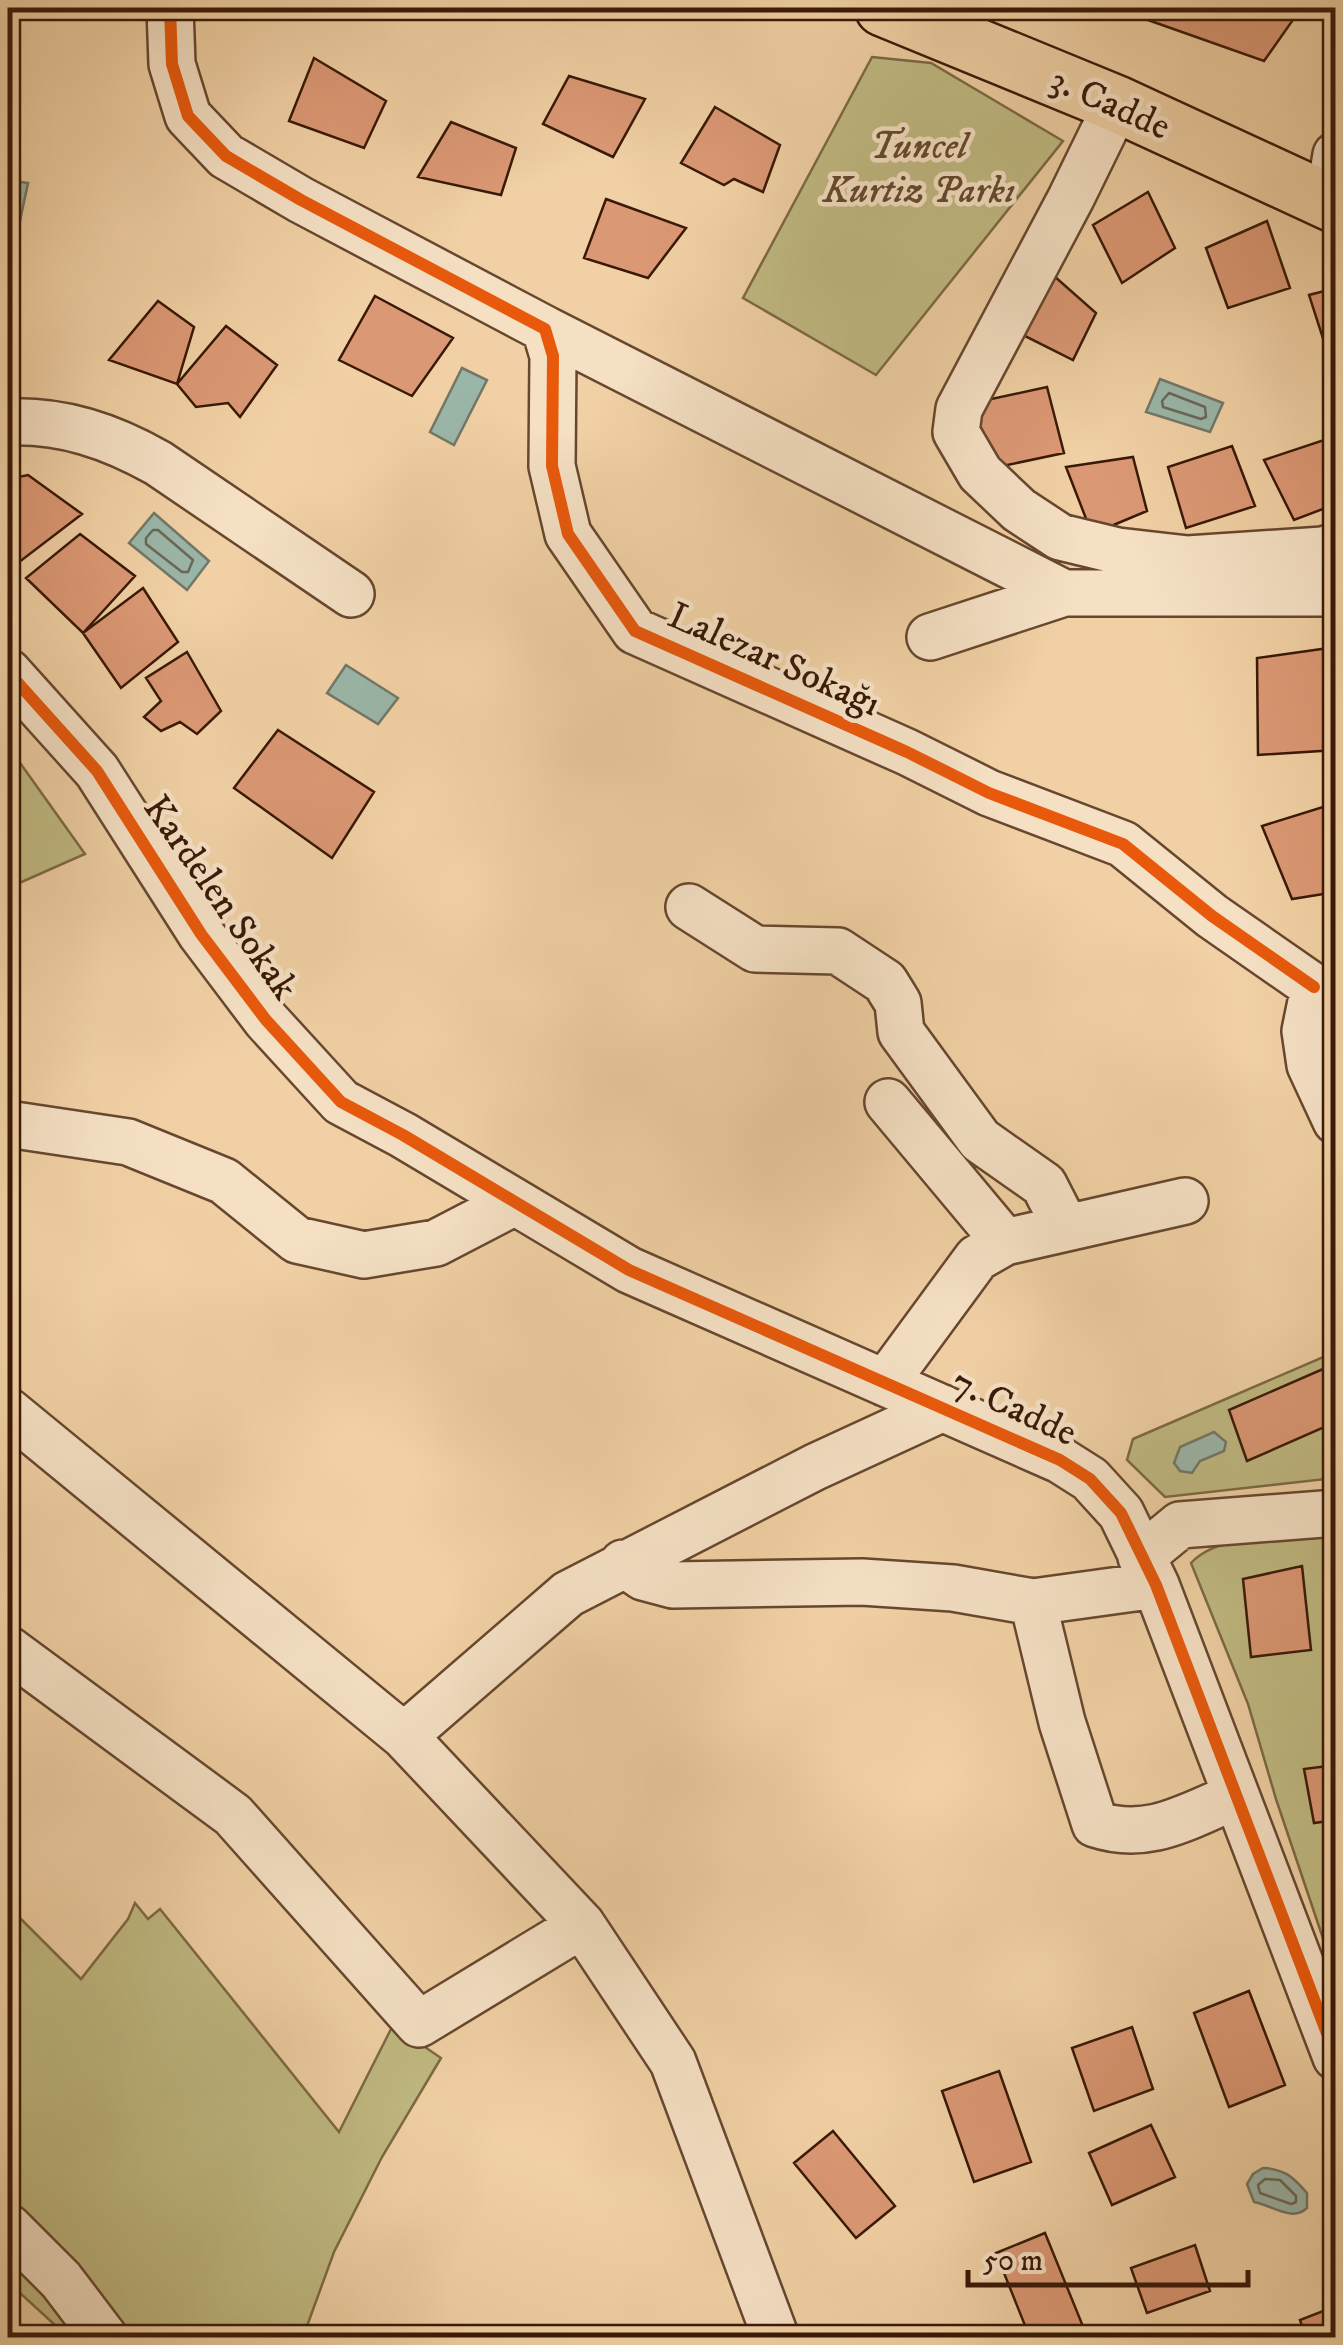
<svg xmlns="http://www.w3.org/2000/svg" width="1343" height="2345" viewBox="0 0 1343 2345" font-family="'IM FELL DW Pica',serif">
  <style>
    .green { fill: #c0b981; stroke: #7c6944; stroke-width: 2.5 }
    .water { fill: #9ab6a8; stroke: #737768; stroke-width: 2.5 }
    .lines { fill: none; stroke-linecap: round; stroke-linejoin: round }
    .shore { stroke: #6a6858; stroke-width: 2.5 }
    .building { fill: #db9874; stroke: #391907; stroke-width: 2.5 }
    .minor-casing { stroke: #67472e; stroke-width: 50 }
    .major-casing { stroke: #391907; stroke-width: 60 }
    .minor { stroke: #f5e0c4; stroke-width: 45 }
    .major { stroke: #f0d0a4; stroke-width: 55 }
    .cycleway-casing { stroke: #f5e0c4; stroke-width: 19 }
    .cycleway { stroke: #e8590c; stroke-width: 12 }
    .labels { text-anchor: middle; dominant-baseline: central; stroke-width: 9; stroke-linejoin: round; paint-order: stroke }
    .street-label { font-size: 38px; fill: #391907; stroke: #f5e0c4 }
    .park-label { font-size: 38px; font-style: italic; fill: #62492c; stroke: #f5e0c4 }
  </style>
  <rect width="100%" height="100%" fill="#f0d0a4"/>
  <filter id="stains"><feTurbulence type="fractalNoise" baseFrequency=".002" numOctaves="4"/><feColorMatrix values="0 0 0 0 .2 0 0 0 0 .09 0 0 0 0 .02 0 0 0 .5 -.17"/></filter>
  <radialGradient id="worn" r=".72"><stop offset=".6" stop-color="#630" stop-opacity="0"/><stop offset="1" stop-color="#630" stop-opacity=".3"/></radialGradient>
  <!-- green -->
  <path class="green" d="M872,57L931,63L1063,141L876,375L743,298Z
    M8,746L85,854L8,888Z
    M1335,1352V1478L1165,1497L1127,1460L1133,1439Z
    M1335,1534V1974L1276,1799L1248,1704L1191,1563C1221,1531 1292,1537 1335,1534Z
    M135,1903L148,1919L160,1909L339,2132L393,2025L441,2058L382,2157L334,2252L303,2337H68L8,2282V1906L81,1979L128,1919Z"/>
  <!-- water -->
  <path class="water" d="M8,180L28,183L20,221L8,220Z
    M462,368L487,380L454,445L430,432Z
    M1160,379L1223,403L1210,432L1146,412Z
    M154,513L209,561L187,590L129,543Z
    M346,665L398,698L378,724L327,693Z
    M1214,1432L1226,1442L1224,1451L1200,1461L1192,1473L1180,1471L1174,1463L1180,1447Z
    M1263,2168C1285,2169 1293,2177 1307,2193V2208C1292,2222 1274,2206 1254,2202L1247,2184L1253,2174Z"/>
  <g class="lines">
    <!-- shore -->
    <path class="shore" d="M1169,393L1205,407L1206,417L1201,419L1163,407L1162,401Z
      M153,530H158L193,560L188,572H182L146,544V538Z
      M1265,2179L1280,2180L1296,2196V2202L1291,2204L1260,2193L1258,2185Z"/>
  </g>
  <!-- building -->
  <path class="building" d="M1135,8H1269L1295,17L1264,61L1131,14Z
    M314,58L386,101L364,148L289,121Z
    M569,76L645,99L613,157L543,124Z
    M715,107L780,145L763,192L734,179L724,185L681,163Z
    M451,122L516,148L501,195L418,177Z
    M1148,192L1175,248L1122,283L1093,225Z
    M606,199L686,228L648,278L584,258Z
    M1267,221L1290,288L1228,308L1206,248Z
    M1045,268L1096,313L1073,360L1013,330Z
    M1336,288V352L1328,354L1309,295Z
    M375,296L453,338L412,396L339,360Z
    M158,301L194,327L177,384L109,360Z
    M226,326L277,365L240,417L228,403L196,407L177,384Z
    M1047,387L1064,453L993,468L973,403Z
    M1327,439L1336,461V504L1294,520L1264,460Z
    M1232,446L1255,506L1186,528L1168,467Z
    M1133,457L1147,511L1092,534L1066,467Z
    M28,475L82,514L14,566L8,561V479Z
    M80,534L135,576L83,633L26,578Z
    M143,588L178,642L121,688L83,633Z
    M1336,647V750L1258,755L1257,658Z
    M187,652L221,711L197,734L180,722L161,731L144,717L161,701L146,678Z
    M278,730L374,792L332,858L234,788Z
    M1336,803V892L1292,899L1262,826Z
    M1323,1369L1336,1409V1422L1247,1461L1229,1410Z
    M1302,1566L1311,1650L1251,1657L1243,1579Z
    M1336,1765V1820L1314,1823L1304,1769Z
    M1249,1991L1285,2085L1229,2107L1194,2013Z
    M1132,2027L1153,2089L1094,2111L1072,2048Z
    M999,2071L1031,2162L974,2182L942,2091Z
    M1151,2125L1175,2177L1112,2205L1089,2153Z
    M833,2131L895,2206L856,2238L794,2163Z
    M1045,2233L1082,2324L1048,2338H1030L996,2253Z
    M1195,2245L1210,2291L1147,2313L1131,2268Z
    M1336,2306V2338H1306L1300,2320Z"/>
  <g class="lines">
    <defs>
      <path id="minor" d="M170,8L172,64L188,116L226,156L301,200L545,329L553,356L552,466L568,534L635,631L907,752L989,793L1123,844L1212,916L1314,987
        M1117,104L1071,198L959,409L956,432L980,473L1019,510L1060,537L1118,551L1188,559L1323,550L1336,546
        M1328,202L1336,155
        M545,329L1064,593H1321
        M8,422C63,420 110,436 158,463L351,594
        M930,637L1064,593
        M8,672L97,771L201,934L266,1020L341,1102L403,1135L629,1270L1060,1460L1090,1479L1121,1513L1156,1585L1336,2057
        M689,907L755,949L838,951L885,982L898,1003L901,1032L980,1140L1044,1185L1066,1228
        M1314,987L1305,1031L1310,1065L1336,1121
        M888,1102L1005,1242
        M8,1124L128,1142L224,1181L297,1240L364,1255L436,1243L515,1202
        M885,1383L977,1258L1005,1242L1185,1201
        M8,1411L404,1736L582,1925L673,2062L776,2338
        M1141,1557L1180,1525L1336,1513
        M623,1563L643,1577L673,1585L862,1582L953,1588L1033,1602L1156,1585
        M1033,1602L1062,1722L1095,1824C1149,1842 1187,1816 1236,1796
        M8,1649L233,1815L419,2024L582,1925
        M404,1736L568,1594L815,1467L943,1408
        M8,2227L61,2280L105,2338"/>
      <path id="major" d="M883,8L1117,104L1336,205"/>
    </defs>
    <!-- minor casing -->
    <use href="#minor" class="minor-casing"/>
    <!-- major casing -->
    <use href="#major" class="major-casing"/>
    <!-- minor -->
    <use href="#minor" class="minor"/>
    <!-- major -->
    <use href="#major" class="major"/>
    <defs>
      <path id="cycleway" d="M170,8L172,64L188,116L226,156L301,200L545,329L553,356L552,466L568,534L635,631L907,752L989,793L1123,844L1212,916L1314,987
        M8,672L97,771L201,934L266,1020L341,1102L403,1135L629,1270L1060,1460L1090,1479L1121,1513L1156,1585L1336,2057"/>
    </defs>
    <!-- cycleway casing -->
    <use href="#cycleway" class="cycleway-casing"/>
    <!-- cycleway -->
    <use href="#cycleway" class="cycleway"/>
  </g>
  <g class="labels">
    <!-- street labels -->
    <g class="street-label">
      <text transform="translate(1110 104) rotate(24)">3. Cadde</text>
      <text transform="translate(774 660) rotate(24)">Lalezar Sokağı</text>
      <text transform="translate(220 898) rotate(55)">Kardelen Sokak</text>
      <text transform="translate(1014 1408) rotate(25)">7. Cadde</text>
    </g>
    <!-- park labels -->
    <g class="park-label">
      <text x="919" y="147">Tuncel<tspan x="919" dy="44">Kurtiz Parkı</tspan></text>
    </g>
  </g>
  <!-- margin -->
  <rect width="1343" height="2345" fill="none" stroke="#f0d0a4" stroke-width="40"/>
  <rect x="10" y="10" width="1323" height="2325" fill="none" stroke="#391907" stroke-width="5"/>
  <rect x="20" y="20" width="1303" height="2305" fill="none" stroke="#391907" stroke-width="2.5"/>
  <!-- scale -->
  <path d="M968 2270v15h280v-15" fill="none" stroke="#391907" stroke-width="5"/>
  <text x="983" y="2270" font-size="30" fill="#391907" stroke="#f5e0c4" stroke-width="8" paint-order="stroke">50 m</text>
  <rect width="100%" height="100%" filter="url(#stains)"/>
  <rect width="100%" height="100%" fill="url(#worn)"/>
</svg>
